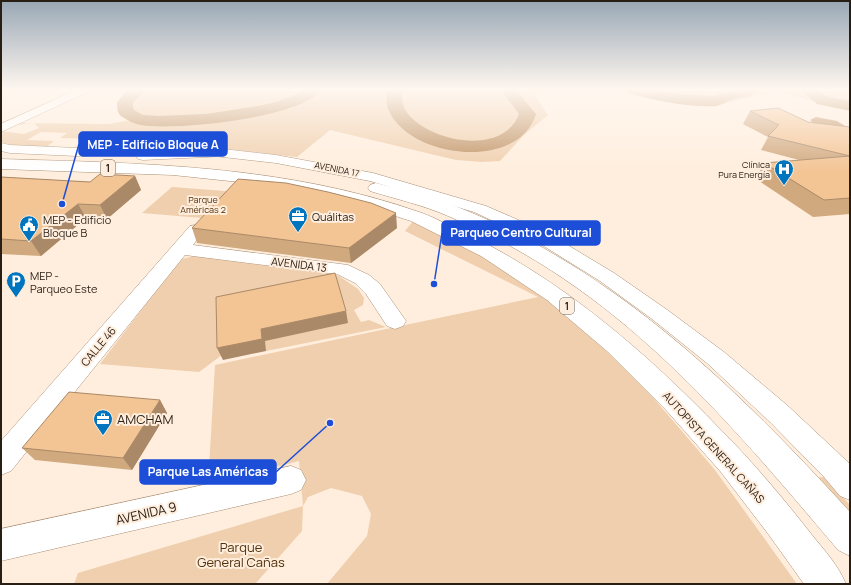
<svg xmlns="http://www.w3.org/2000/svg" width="851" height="585" viewBox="0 0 851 585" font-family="Manrope,sans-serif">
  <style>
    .green { fill: #efcfae }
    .water { fill: #c09466 }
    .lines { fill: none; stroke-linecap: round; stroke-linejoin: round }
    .river { fill: #c09466; fill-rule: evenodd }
    .minor-casing { stroke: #a99076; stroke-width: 1 }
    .trunk-casing { stroke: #a99076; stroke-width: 1 }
    .minor { fill: #fff; fill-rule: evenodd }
    .trunk { fill: #fff; fill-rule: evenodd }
    .wall { fill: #d1a97f }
    .shaded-wall { fill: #aa8968 }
    .building { fill: #f3c494; stroke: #aa8968 }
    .labels { text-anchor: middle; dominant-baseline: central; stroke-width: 4; stroke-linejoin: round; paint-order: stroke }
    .far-poi-label { font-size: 9px; fill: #281e14; stroke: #fed; text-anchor: end }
    .far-street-label { font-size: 9px; fill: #281e14; stroke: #fed }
    .far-park-label { font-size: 9px; fill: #50310b; stroke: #fed }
    .shield { fill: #fed; stroke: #685c50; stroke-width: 1 }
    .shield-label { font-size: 10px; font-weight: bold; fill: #281e14 }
    .poi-label { font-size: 11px; fill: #281e14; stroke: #fed; text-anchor: start }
    .street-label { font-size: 11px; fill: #281e14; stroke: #fed }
    .near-poi-label { font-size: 13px; fill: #281e14; stroke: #fed; text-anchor: start }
    .near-street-label { font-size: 13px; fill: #281e14; stroke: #fed }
    .near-park-label { font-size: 13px; fill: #50310b; stroke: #fed }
    .leader { fill: none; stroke: #1d4ed8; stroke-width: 1.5 }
    .callout-dot { fill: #1d4ed8; stroke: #fed; stroke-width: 1.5 }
    .callout { fill: #1d4ed8; stroke: #1d4ed8; stroke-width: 1.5 }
    .callout-label { font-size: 12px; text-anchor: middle; font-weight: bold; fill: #fff }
  </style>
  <rect width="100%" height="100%" fill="#fed"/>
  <!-- green -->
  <path class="green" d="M146,90H540L534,94L548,115L524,135L500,161L482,162L456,160L330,130L297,157L194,145L97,147L104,139L60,138L67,133L41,132L27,140L54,141L45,148L20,147L1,142V131L24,134L39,128L34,123L15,125L16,123L109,124L146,117L134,111C134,100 137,95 146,90Z
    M618,90H850V109L825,105L788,94L772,92L723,104H687L650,99Z
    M172,187L238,192L214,219L142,213Z
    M414,220L468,247L542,293L602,347L645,388L715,470L797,584H327L367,536L371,514L362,496L331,488L308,497L303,506L302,531L255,584H74L78,573L303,506L299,461L208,485L215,365L538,297L405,231Z
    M194,256L312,270L339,276L358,289L364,298L363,305L354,310L361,322L369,320L386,327L266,351L222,355L199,372L100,364L178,262L182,259Z
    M824,477L850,505V521L812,478Z"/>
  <!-- water -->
  <path class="water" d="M816,117L837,121L845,126L844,127L815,124L810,120Z"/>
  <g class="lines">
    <!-- river -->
    <path class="river" d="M127,90H145L133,103L134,110L143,115L159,116L206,114L258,106L276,102L295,95L303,90H321C302,118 173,131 141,125C134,124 127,120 121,116C117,113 117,107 117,102Z
      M387,90H402C402,97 402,105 406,111C427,142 503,157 519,114L501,90H516L536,114C519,171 411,159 389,111C386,105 386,97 387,90Z
      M626,90H656L678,94L714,96L734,90H758C753,97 741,97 733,99C727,101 722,105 716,106C690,108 653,100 628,93Z
      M801,90H818L828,97L850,101V111L817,104Z"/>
    <defs>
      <path id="minor" d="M76,90H89L88,92L1,132V124Z
        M1,143L10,145L77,148L187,145L276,155L373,173L486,206L546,232L614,273L666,309L724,352L788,406L850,464V500L840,496L824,477L770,422L708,364L652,319L600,281L534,240L474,212L370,181L276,163L187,153L77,156L10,153L1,151Z
        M196,225L202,226L204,230L193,245L348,265L369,275L380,284L406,321L403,326L395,329L387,326L366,294L355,283L337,274L185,255L11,471L1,475V441L190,226Z
        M291,466L301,470L306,480L301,490L291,494L1,561V529Z"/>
      <path id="trunk" d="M222,149L227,150L229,153L227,156L143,160L138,159L136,156L138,153L143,152Z
        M1,159C142,163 287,165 422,213C436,218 449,226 463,232C561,279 645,351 720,429C753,462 783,498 812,535C825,551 838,565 846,584H804L769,535L720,471L666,410L608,352L547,300L481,256L411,221L339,198L301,191L258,184L173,175L1,169Z
        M376,183C404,190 433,197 460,208C617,271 738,389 850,512V556L838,550C723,414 616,286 448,216C423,205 396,199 370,191L368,188L370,185Z"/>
    </defs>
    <!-- minor casing -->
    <use href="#minor" class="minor-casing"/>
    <!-- trunk casing -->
    <use href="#trunk" class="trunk-casing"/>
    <!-- minor -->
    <use href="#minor" class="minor"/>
    <!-- trunk -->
    <use href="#trunk" class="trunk"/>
  </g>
  <!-- wall -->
  <path class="wall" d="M750,111L808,122L850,127V214L813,217L756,179L764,163L799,160L761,150L768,137L743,124Z
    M135,176L141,190L107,219L86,218L41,256L1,254V177L90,182Z
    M192,228H397L351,263L197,243Z
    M160,400L167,413L132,470L35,460L22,448Z"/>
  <!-- shaded-wall -->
  <path class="shaded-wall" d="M135,176L141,190L107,219L100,205Z
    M78,204L86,218L41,256L31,241Z
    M396,213L397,228L351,263L349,248Z
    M346,311L348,323L265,341L266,351L223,360L217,348L261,329Z
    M160,400L167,413L132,470L123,458Z"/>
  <!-- building -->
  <path class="building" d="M778,108L808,122L850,127V156L768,136L779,125L750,111Z
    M850,156V198L824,200L764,163Z
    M100,174L135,176L100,205L78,204L31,241L1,239V177L90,182Z
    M238,179L286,183L328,192L371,203L396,213L349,248L192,228Z
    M335,273L346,311L261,329L262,339L217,348L216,297Z
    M69,392L160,400L123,458L22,448Z"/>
  <!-- sky -->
  <linearGradient id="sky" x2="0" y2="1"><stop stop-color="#98a7b4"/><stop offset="0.52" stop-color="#fff7f0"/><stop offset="1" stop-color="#fff7f0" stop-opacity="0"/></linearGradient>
  <rect width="851" height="172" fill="url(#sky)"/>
  <!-- icons -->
  <defs>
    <symbol id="hospital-pin" viewBox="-11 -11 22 30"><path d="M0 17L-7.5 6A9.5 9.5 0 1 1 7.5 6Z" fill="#0075bf" stroke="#fed"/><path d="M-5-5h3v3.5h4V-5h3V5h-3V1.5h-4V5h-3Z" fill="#fff"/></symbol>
    <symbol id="office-pin" viewBox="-11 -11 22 30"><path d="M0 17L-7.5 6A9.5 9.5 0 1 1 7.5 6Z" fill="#0075bf" stroke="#fed"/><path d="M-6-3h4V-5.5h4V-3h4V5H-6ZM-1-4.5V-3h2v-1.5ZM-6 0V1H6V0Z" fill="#fff"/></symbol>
    <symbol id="civic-pin" viewBox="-11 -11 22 30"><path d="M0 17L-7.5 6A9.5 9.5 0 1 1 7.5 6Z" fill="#0075bf" stroke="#fed"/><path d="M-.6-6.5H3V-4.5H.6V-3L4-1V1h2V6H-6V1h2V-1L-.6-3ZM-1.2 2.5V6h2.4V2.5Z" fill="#fff"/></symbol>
    <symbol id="parking-pin" viewBox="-11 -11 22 30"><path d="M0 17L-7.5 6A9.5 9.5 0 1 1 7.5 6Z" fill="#0075bf" stroke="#fed"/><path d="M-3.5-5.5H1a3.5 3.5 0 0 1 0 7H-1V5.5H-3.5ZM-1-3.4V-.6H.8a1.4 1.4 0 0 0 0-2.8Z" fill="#fff"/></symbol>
  </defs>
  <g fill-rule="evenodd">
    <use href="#hospital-pin" x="773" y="158" width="22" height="30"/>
    <use href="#office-pin" x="287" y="205" width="22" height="30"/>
    <use href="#civic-pin" x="18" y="214" width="22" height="30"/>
    <use href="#parking-pin" x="5" y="270" width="22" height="30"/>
    <use href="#office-pin" x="92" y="408" width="22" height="30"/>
  </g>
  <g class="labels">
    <!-- far-poi labels -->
    <g class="far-poi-label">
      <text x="770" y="164">Clínica<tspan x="770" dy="10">Pura Energía</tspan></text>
    </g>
    <!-- far-street labels -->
    <g class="far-street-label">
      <text transform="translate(337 169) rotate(11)">AVENIDA 17</text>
    </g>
    <!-- far-park labels -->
    <g class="far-park-label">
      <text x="203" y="199">Parque<tspan x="203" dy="10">Américas 2</tspan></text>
    </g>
    <!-- shield labels -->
    <g class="shield">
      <rect x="101" y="160" width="14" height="16" rx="3"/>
      <rect x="560" y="298" width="14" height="16" rx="3"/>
    </g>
    <g class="shield-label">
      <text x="108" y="168">1</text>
      <text x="567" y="306">1</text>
    </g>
    <!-- poi labels -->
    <g class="poi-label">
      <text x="312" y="216">Quálitas</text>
      <text x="43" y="219">MEP - Edificio<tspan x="43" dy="13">Bloque B</tspan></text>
      <text x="30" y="275">MEP -<tspan x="30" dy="13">Parqueo Este</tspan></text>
    </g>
    <!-- street labels -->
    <g class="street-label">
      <text transform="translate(299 264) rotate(7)">AVENIDA 13</text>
      <text transform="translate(98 346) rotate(-50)">CALLE 46</text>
      <text transform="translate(714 447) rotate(48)">AUTOPISTA GENERAL CAÑAS</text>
    </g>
    <!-- near-poi labels -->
    <g class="near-poi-label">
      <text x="117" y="419">AMCHAM</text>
    </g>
    <!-- near-street labels -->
    <g class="near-street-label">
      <text transform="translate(146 513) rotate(-13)">AVENIDA 9</text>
    </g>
    <!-- near-park labels -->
    <g class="near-park-label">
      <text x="241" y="547">Parque<tspan x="241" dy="15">General Cañas</tspan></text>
    </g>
  </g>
  <!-- callouts -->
  <path class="leader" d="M62 204L79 144M434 284L442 233M330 423L276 472"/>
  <g class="callout-dot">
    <circle cx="62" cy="204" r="4"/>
    <circle cx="434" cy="284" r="4"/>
    <circle cx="330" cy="423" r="4"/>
  </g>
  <g class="callout">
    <rect x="79" y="132" width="148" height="24" rx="4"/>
    <rect x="442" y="221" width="158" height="24" rx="4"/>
    <rect x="140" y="460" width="136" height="24" rx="4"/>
  </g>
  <g class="callout-label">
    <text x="153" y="149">MEP - Edificio Bloque A</text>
    <text x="521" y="237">Parqueo Centro Cultural</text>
    <text x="208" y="476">Parque Las Américas</text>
  </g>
  <!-- border -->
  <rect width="851" height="585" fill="none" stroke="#281e14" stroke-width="4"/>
</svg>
